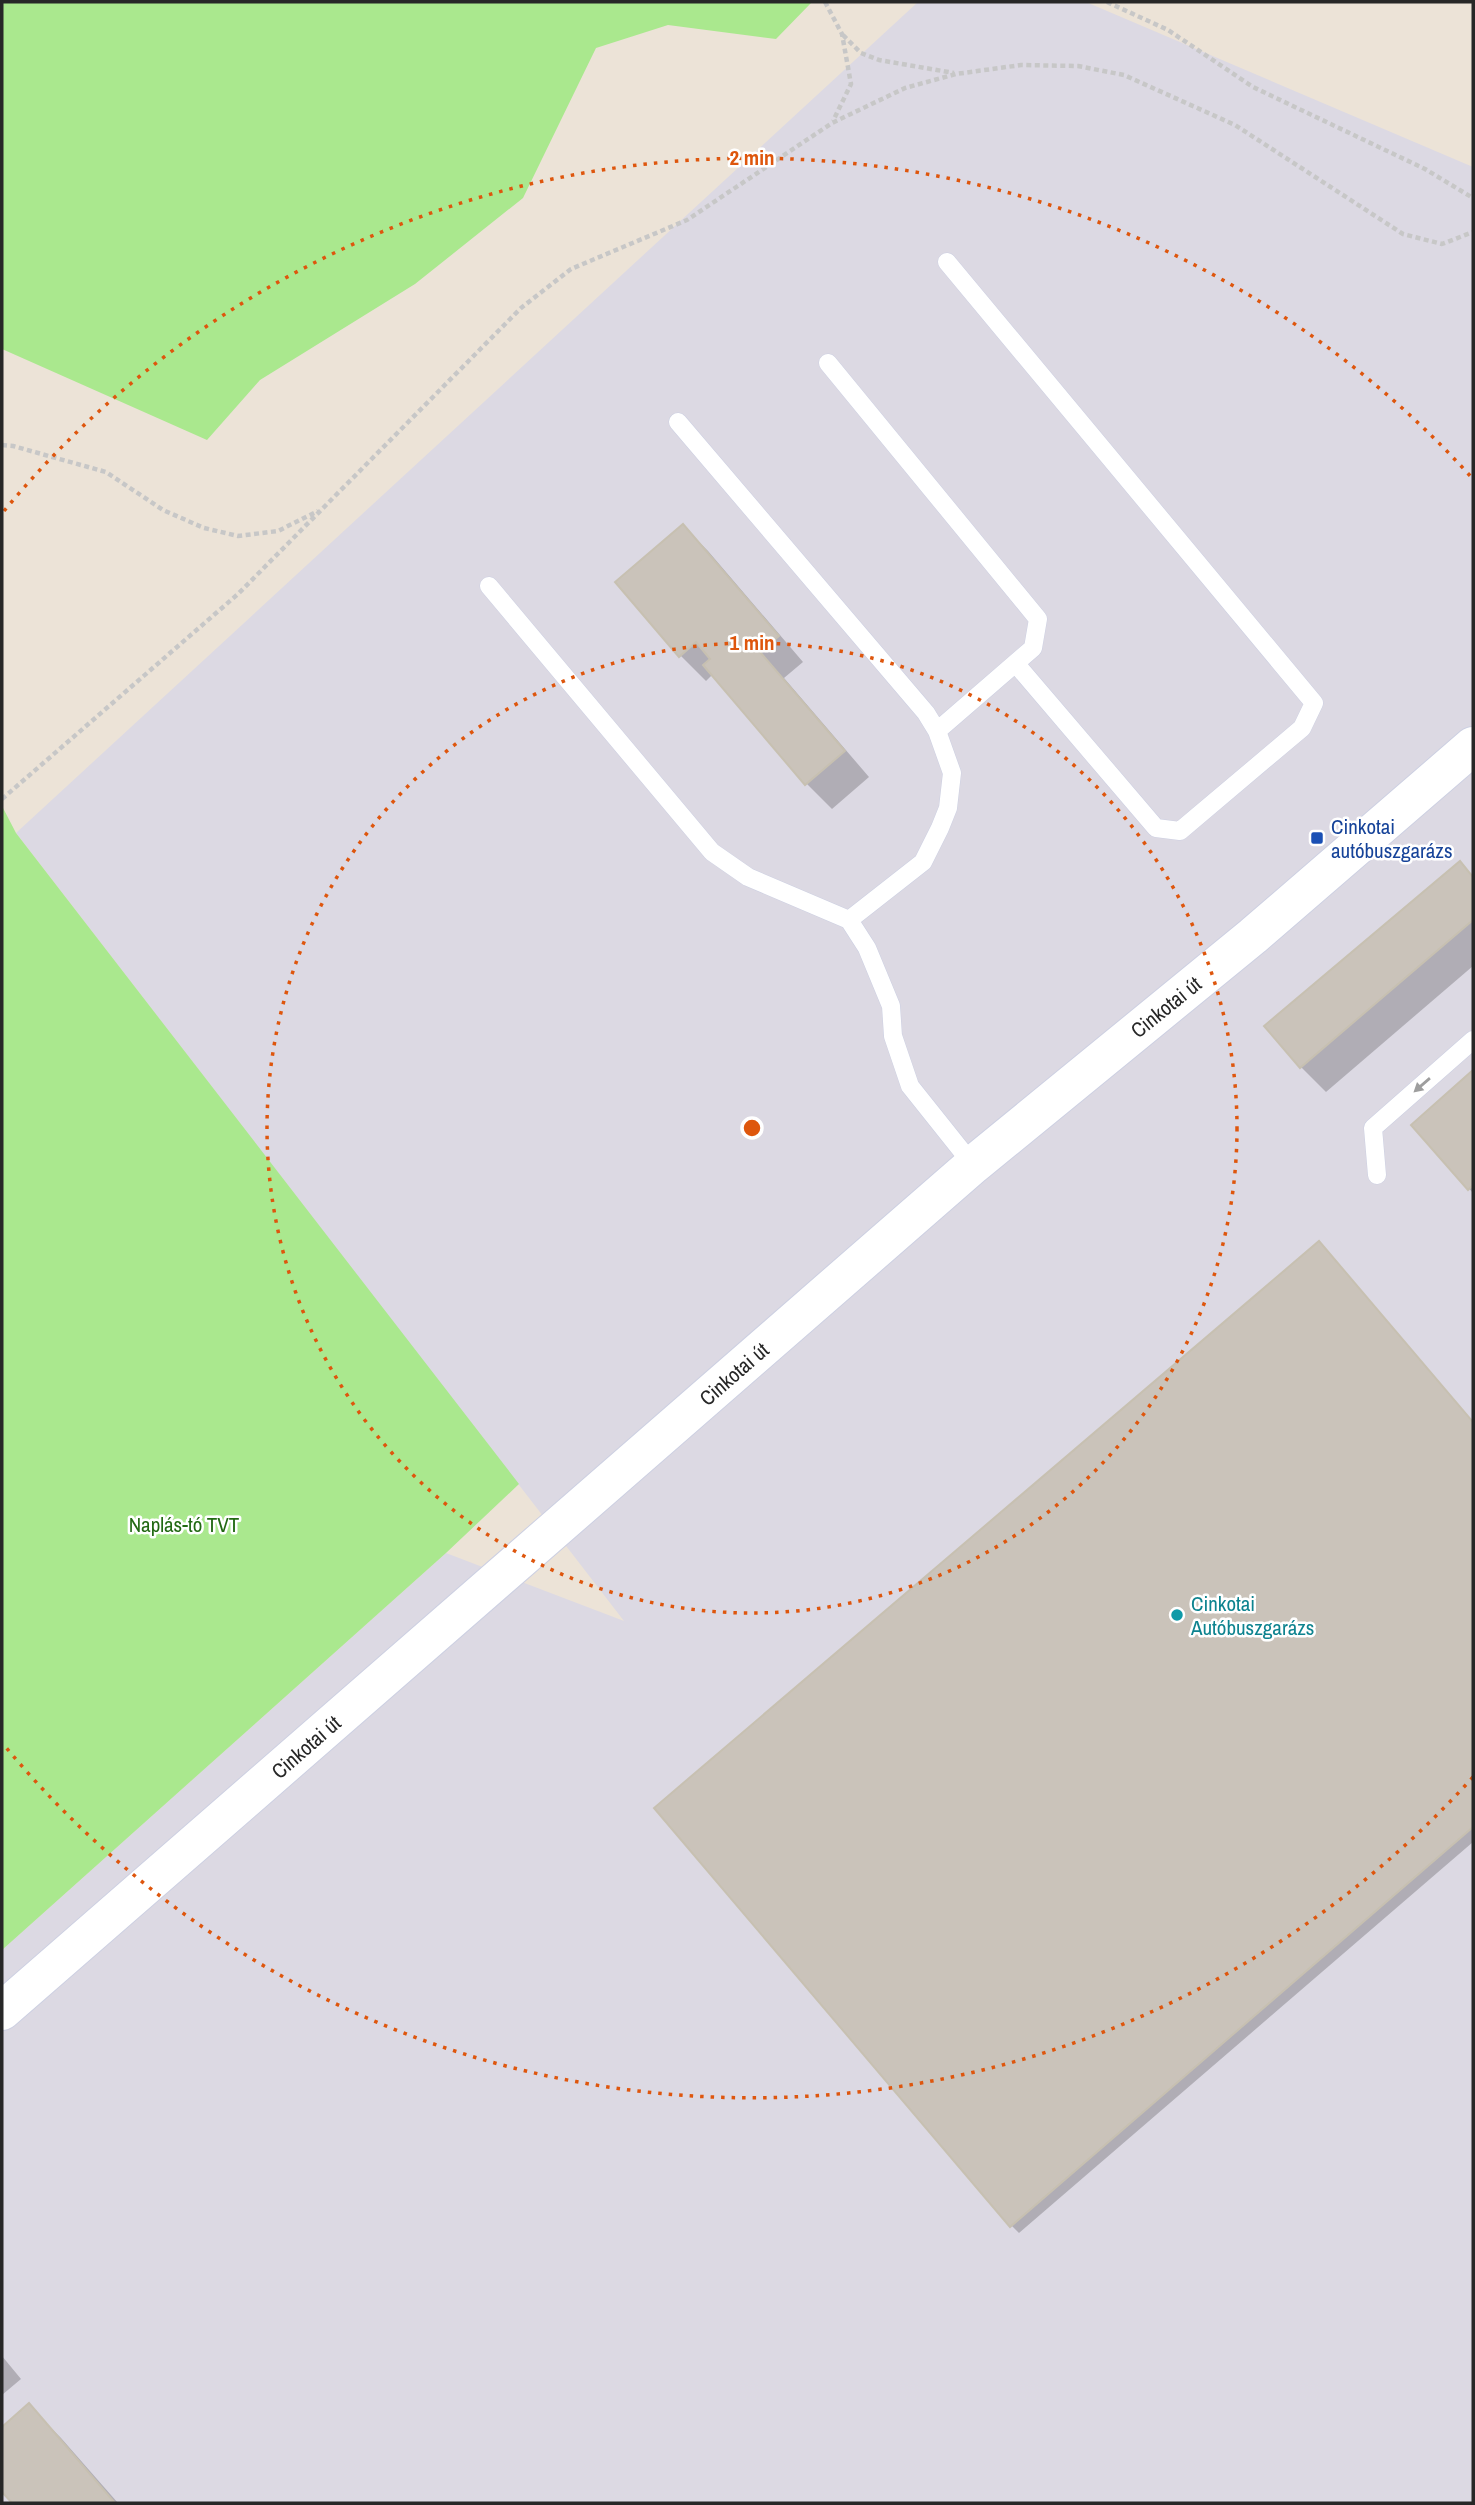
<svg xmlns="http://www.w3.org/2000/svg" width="1475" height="2505" viewBox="0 0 1475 2505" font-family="'Archivo Narrow',sans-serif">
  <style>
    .industrial { fill: #dcd9e3 }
    .green { fill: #aae88e }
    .shadow { fill: #0003 }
    .building { fill: #cac3ba; stroke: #c7c0b1; stroke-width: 2 }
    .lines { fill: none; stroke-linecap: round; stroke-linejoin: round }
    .lane-casing { stroke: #cdd0e2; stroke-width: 19 }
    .secondary-casing { stroke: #cdd0e2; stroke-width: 40 }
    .path { stroke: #c7c7c7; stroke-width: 4.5; stroke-dasharray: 5 3.5; stroke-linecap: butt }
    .lane { stroke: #fff; stroke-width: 18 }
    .secondary { stroke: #fff; stroke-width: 38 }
    .oneway { fill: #9e9e9e }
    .ring { fill: none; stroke: #de560d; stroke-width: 3.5; stroke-dasharray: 3.5 7 }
    .transit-dot { fill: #1a4fb4; stroke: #fff; stroke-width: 2.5 }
    .culture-dot { fill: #0f9aa8; stroke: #fff; stroke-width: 2.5 }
    .labels { text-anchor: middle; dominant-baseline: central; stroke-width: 5; stroke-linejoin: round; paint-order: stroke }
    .transit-label { font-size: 21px; fill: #164399; stroke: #fff; text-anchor: start }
    .street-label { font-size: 21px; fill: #272727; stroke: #fff }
    .park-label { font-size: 21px; fill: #226913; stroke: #fff }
    .culture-label { font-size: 21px; fill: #0d838f; stroke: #fff; text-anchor: start }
    .centre { fill: #de560d; stroke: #fff; stroke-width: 3.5 }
    .ring-label { font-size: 21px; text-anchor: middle; font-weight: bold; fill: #de560d; stroke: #fff; stroke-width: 5; stroke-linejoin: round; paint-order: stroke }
  </style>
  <rect width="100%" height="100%" fill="#ece3d7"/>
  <!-- industrial -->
  <path class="industrial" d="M918,2H1086L1473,167V2503H2V1950L446,1553L624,1621L16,833Z"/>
  <!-- green -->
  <path class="green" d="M2,2H812L776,39L668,25L596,48L523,198L415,284L260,380L207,440L2,349Z
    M2,806L16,833L519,1484L446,1553L2,1950Z"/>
  <!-- shadow -->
  <path class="shadow" d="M683,526L708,551L803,662L784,678L869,777L832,809L807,784L713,674L706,681L681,656L617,582Z
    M1459,863L1473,877V966L1326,1092L1301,1067Z
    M1473,1072V1193L1413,1125Z
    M1327,1251L1473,1423V1842L1019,2233L1011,2225Z
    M2,2356L21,2379L2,2395Z
    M29,2406L61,2438L118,2503H14L2,2489V2429Z"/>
  <!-- building -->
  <path class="building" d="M683,524L779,636L760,652L845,751L805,785L703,665L710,659L696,642L679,657L615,582Z
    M1460,861L1473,877V920L1300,1068L1264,1026Z
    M1473,1070V1185L1468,1190L1411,1125Z
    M1319,1241L1473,1422V1827L1010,2227L654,1808Z
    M29,2403L115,2503H12L2,2492V2427Z"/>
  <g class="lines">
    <defs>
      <path id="lane" d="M947,262L1314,703L1302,728L1180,831L1156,828L1016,664
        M828,363L1038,619L1033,648L937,731
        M678,422L926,713L937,731L952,773L948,808L940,828L923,862L849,920
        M489,586L712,852L748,877L849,920L867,948L891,1006L893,1036L910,1086L973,1165
        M1377,1175L1373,1128L1473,1040"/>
      <path id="secondary" d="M2,2011L973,1165L1253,936L1473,746"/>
    </defs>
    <!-- lane casing -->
    <use href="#lane" class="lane-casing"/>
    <!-- secondary casing -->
    <use href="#secondary" class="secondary-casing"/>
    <!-- path -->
    <path class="path" d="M825,2L842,34L851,84L833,121
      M1107,2L1168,30L1253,87L1425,169L1473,198
      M843,35L861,53L879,60L954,73
      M2,445L13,446L106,472L163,510L204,528L238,536L278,531L318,511
      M2,799L238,594L521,308L571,269L687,220L832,123L905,88L956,74L1021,65L1078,66L1124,75L1235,125L1403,234L1442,244L1473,232"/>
    <!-- lane -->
    <use href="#lane" class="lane"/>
    <!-- secondary -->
    <use href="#secondary" class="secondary"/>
  </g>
  <!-- one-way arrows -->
  <defs><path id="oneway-solid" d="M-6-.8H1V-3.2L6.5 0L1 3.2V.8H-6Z" transform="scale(1.75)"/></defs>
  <use class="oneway" href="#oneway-solid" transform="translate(1422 1085) rotate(139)"/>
  <!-- distance rings -->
  <g class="ring">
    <circle cx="752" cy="1128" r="485"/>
    <path d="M1473 1777A970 970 0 0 1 4 1745M4 511A970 970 0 0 1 1473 479"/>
  </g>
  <!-- markers -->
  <rect class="transit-dot" x="1310" y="831" width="14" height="14" rx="3.5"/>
  <circle class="culture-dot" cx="1177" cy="1615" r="7"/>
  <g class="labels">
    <!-- transit labels -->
    <g class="transit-label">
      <text x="1331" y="826">Cinkotai<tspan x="1331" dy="24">autóbuszgarázs</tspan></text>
    </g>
    <!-- street labels -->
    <g class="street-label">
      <text transform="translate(1166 1007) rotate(-39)">Cinkotai út</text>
      <text transform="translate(734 1374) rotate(-41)">Cinkotai út</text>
      <text transform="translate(306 1747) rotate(-41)">Cinkotai út</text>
    </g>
    <!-- park labels -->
    <g class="park-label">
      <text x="184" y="1524">Naplás-tó TVT</text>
    </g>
    <!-- culture labels -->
    <g class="culture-label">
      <text x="1191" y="1603">Cinkotai<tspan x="1191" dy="24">Autóbuszgarázs</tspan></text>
    </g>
  </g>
  <circle cx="752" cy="1128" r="10" class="centre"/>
  <g class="ring-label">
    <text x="752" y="165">2 min</text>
    <text x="752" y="650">1 min</text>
  </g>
  <!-- border -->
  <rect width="1475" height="2505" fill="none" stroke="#272727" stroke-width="7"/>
</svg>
